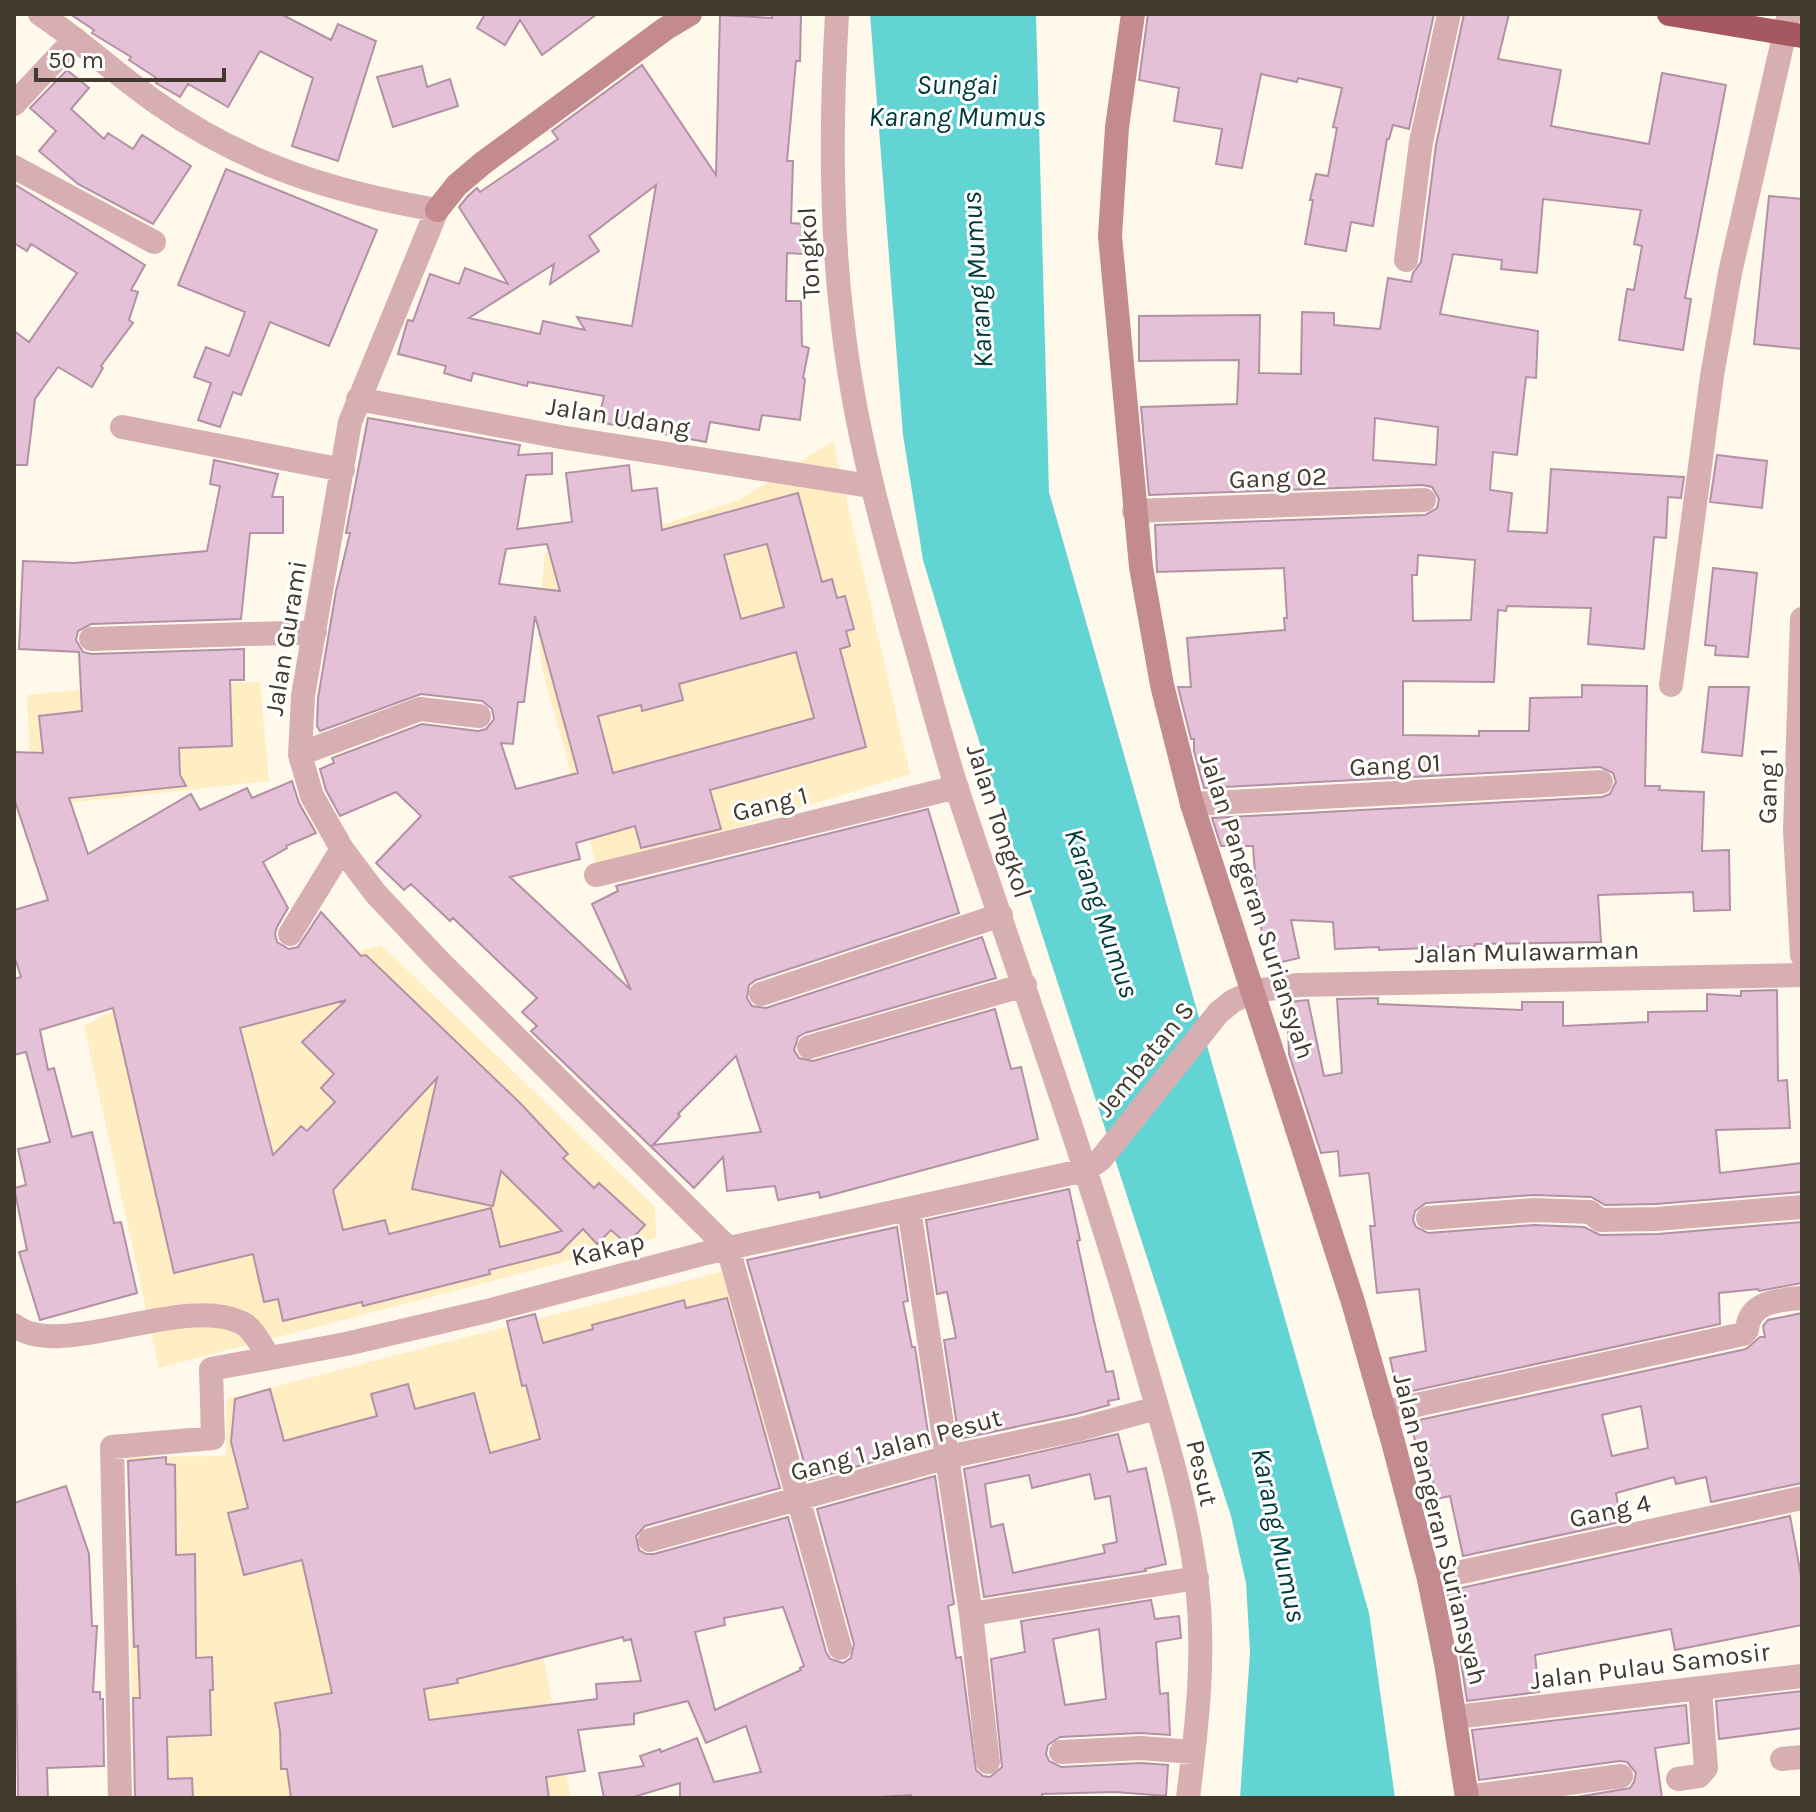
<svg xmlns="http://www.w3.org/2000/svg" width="1816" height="1812" viewBox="0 0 1816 1812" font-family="Karla,sans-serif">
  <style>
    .built { fill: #ffedc3 }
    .water { fill: #63d4d4 }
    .building { fill: #e4c1d6; stroke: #b391a5; stroke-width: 2; fill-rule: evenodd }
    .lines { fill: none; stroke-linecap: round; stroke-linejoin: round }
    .street { stroke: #d7afb2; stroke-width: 24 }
    .secondary { stroke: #c38a8f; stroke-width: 24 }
    .highway { stroke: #a65861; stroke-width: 24 }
    .labels { text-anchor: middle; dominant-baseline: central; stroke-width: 6; stroke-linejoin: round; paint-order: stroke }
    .street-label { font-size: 26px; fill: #413b2d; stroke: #fff }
    .water-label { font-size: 28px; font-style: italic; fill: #013a3b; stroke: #fff }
  </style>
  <rect width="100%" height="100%" fill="#fff9eb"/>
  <!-- built -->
  <path class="built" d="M833,441L910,774L666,849L597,867L542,669L538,629L545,553L620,538L739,500Z
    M260,682L269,781L32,807L27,695L137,684Z
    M381,945L655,1207L656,1238L159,1368L84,1026L111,1012L191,990L312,966Z
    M740,1267L783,1438L563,1500L540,1641L571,1798H134L127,1457L226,1456V1399Z"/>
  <!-- water -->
  <path class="water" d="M870,14H1036L1049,492L1369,1613L1395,1798H1240L1250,1652L1246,1583L1231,1516L957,673L923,560L903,435Z"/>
  <!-- building -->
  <path class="building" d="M70,14H281L331,40L338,24L376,41L338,161L292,146L313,78L260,51L228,107L188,84L180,97L156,83L158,79L129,60L131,57L92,33L94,30Z
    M485,14H597L542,55L520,20L505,45L477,28Z
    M772,14H801L800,61H796L787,161H793L791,223L805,224L803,254L787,253L786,301H801L802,346L809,348L803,378L805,379L800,420L762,415L759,430L710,422L706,442L598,422L604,396L528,382L527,386L473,373L471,381L444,373L446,366L398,354L406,326L408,320L413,321L430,274L459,284L465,268L508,284L459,207L468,196L477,188L480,192L558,139L552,131L642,65L716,175L720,15L772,18ZM656,185L632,326L577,317L585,330L543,321L540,334L469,318L554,264L550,284L599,251L589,236Z
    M1148,14H1434L1409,129L1393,125L1389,139H1387L1373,226L1351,222L1346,251L1305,244L1313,200H1310L1316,174L1328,176L1337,128L1333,127L1342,88L1298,78L1297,82L1261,74L1242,168L1216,164L1222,129L1174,121L1179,88L1139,80Z
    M1464,14H1509L1498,59L1561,70L1551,126L1649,144L1662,73L1726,85L1685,298L1691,299L1683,350L1619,340L1627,289L1634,290L1642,246L1634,244L1641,210L1543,199L1537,273L1501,269L1502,260L1453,254L1440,314L1538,331L1536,378L1526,377L1517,455L1493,452L1490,490L1512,493L1508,531L1547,533L1551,469L1684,477L1681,498L1668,497L1666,538L1654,537L1644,649L1588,644L1591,608L1507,606L1506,611L1498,610L1494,682L1403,681V735L1479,736V731H1529L1530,698L1582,697V685L1647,686L1645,786H1660L1659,790L1704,792L1702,851L1729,850L1730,910L1694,911L1693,892L1598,895L1601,942L1475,944V946L1379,950V947L1335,949L1333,922L1291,920L1299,958L1269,965L1260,923H1258L1253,888H1256L1253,846H1221L1212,818L1602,797L1610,794L1616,782L1613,773L1600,767L1204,788L1194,751V739H1191L1178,687H1191L1187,638L1285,630L1284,618H1287L1284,568L1157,572L1155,525L1425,515L1437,508L1439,499L1432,487L1423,485L1149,495L1141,407L1237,404L1239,360L1139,361V316L1260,315L1259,373L1301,374L1302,312L1334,313V325L1380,329L1388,278L1411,282L1413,273L1421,262L1436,145ZM1375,418L1438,427L1436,465L1373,460ZM1418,555L1475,560L1471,620L1413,621L1412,575H1417Z
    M422,66L427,87L450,79L458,106L393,127L377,77Z
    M67,70L89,88L71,109L104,139L108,133L133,149L142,135L191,166L153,224L78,184L39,151L56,131L30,108Z
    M226,169L377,230L329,346L270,322L241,395L233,392L220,427L198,420L211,383L194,377L206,347L229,356L245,312L178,285Z
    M14,184L145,265L131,290L138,292L129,320L133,323L101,366L103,368L92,387L58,367L35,399L27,465H14V331L29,342L77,273L31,244L27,251L14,243Z
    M1769,196L1802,199V349L1754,344Z
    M368,418L520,445L518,455L552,453V474L526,475L517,529L572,522L566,473L629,465L632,491L657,488L662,530L798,493L822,582L832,579L837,598L845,596L854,629L846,631L850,646L840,649L866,747L710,790L721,829L641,848L635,826L576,843L580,859L510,877L631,990L592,904L618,891L616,886L928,809L959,913L756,980L749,985L747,998L752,1006L766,1008L982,937L996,978L805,1033L798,1037L794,1050L799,1058L813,1061L995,1009L1011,1069L1021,1067L1038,1139L820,1198L819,1192L778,1200L775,1186L727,1191L723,1157L694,1188L531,1031L537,1026L522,1012L537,998L453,918L450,921L411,884L404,890L376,863L421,816L396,792L340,816L326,790L320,769L334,763L332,758L422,724L478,731L486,729L494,719L492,709L482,701L421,694L320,731L317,726L318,698L336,591L350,533H346ZM547,544L560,591L499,584L506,549ZM767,544L784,607L741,619L724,555ZM535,616L578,773L516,789L501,743L513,744L518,702H524ZM796,652L814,718L613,773L598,716L641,705L642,711L683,700L679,684ZM736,1056L761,1132L653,1145L680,1116L678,1114Z
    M1717,455L1767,461L1762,508L1710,502Z
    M214,460L278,474L272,497H283V533H250L241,619L91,624L78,631L76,640L83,652L91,654L244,649V680H230L232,746L179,748L180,775L186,786L69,798L88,854L191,794L200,810L247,788L252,798L292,781L299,803L316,833L286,846L287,848L263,862L288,908L277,927L275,934L277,942L289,949L298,947L321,912L361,956L366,955L520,1103L568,1154L563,1158L594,1188L599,1183L645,1225L627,1244L611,1230L597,1244L583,1229L560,1252L489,1270L490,1274L363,1306L362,1302L283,1321L278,1299L264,1302L253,1254L174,1273L113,1008L40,1030L48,1070L54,1068L72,1137L92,1132L114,1223L121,1222L137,1293L40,1320L19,1252L27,1250L14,1188L26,1185L18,1149L50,1142L26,1052L14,1055V979L21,977L14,955V910L48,900L14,798V752L43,753L39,716L82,711L79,652L19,649L23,561L74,563L207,551L220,486L210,484ZM346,1000L302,1042L334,1074L321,1088L335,1102L307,1131L301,1126L273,1155L240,1028ZM437,1078L412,1189L493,1206L501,1171L562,1231L500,1247L491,1208L389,1234L385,1220L343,1230L333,1190Z
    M1713,568L1757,573L1748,657L1715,655L1716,646L1705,645Z
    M1709,687H1749L1742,756L1702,752Z
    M1777,990L1778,1081L1787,1080L1790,1128L1716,1130L1720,1173L1802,1163V1192L1656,1204L1605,1205L1591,1197L1533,1195L1426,1203L1415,1211L1413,1220L1416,1227L1428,1233L1534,1225L1584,1227L1600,1235L1658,1234L1802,1222V1283L1759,1291L1758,1289L1719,1293L1720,1324L1398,1394L1390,1358L1426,1351L1419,1289L1377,1293L1370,1226H1375L1369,1173L1340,1176L1338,1151L1321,1153L1289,1054L1287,1002L1308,1000L1324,1076L1342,1073L1337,999L1378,998V1004L1522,1010V1002H1563V1026L1648,1022V1012L1707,1011V994L1741,996V991Z
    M1069,1189L1080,1240L1077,1241L1095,1325L1106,1372L1113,1371L1119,1399L1108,1401L1109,1405L1076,1414L959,1439L944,1340L956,1338L947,1292L937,1294L926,1220Z
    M897,1227L908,1301L903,1302L912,1347H915L930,1446L809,1480L747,1260Z
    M727,1298L780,1488L645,1526L636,1536L639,1550L646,1554H654L788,1517L826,1652L830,1659L843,1663L851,1658L854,1644L817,1509L935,1476L954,1604L948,1606L956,1658L961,1657L976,1770L983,1776L990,1777L1002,1767L991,1659L1025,1652L1021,1621L1151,1600L1155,1619L1179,1616L1181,1638L1156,1642L1160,1694L1168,1693L1170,1735L1140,1733L1060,1737L1048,1745L1046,1754L1049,1761L1061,1767L1141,1763L1168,1765L1166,1796L1115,1792L1042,1794V1798H911V1795L862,1798H680V1783L630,1798H604L599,1773L644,1766L640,1756L660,1749L661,1752L697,1738L714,1782L761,1772L746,1726L706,1743L688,1701L634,1714V1724L578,1730L585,1771L546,1777L549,1798H291L287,1769H281L280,1731L275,1703L332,1693L302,1560L244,1575L228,1513L248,1508L231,1442L235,1399L270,1389L284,1441L377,1416L371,1394L408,1384L415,1409L474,1393L490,1453L540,1439L526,1385L522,1386L507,1321L535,1314L543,1343L593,1329L592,1325L684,1300L686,1308ZM783,1607L804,1666L800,1668L801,1670L715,1710L695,1632L725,1625L724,1618ZM1099,1629L1106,1699L1065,1705L1053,1639ZM623,1637L624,1641L631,1639L641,1681L596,1684L597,1699L429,1720L424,1689L458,1683L457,1679Z
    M1802,1313V1483L1711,1502L1706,1477L1676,1484L1674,1477L1616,1493L1621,1522L1463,1556L1450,1496L1436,1499L1426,1446L1417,1448L1410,1422L1746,1349L1760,1337H1765L1763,1326L1768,1320ZM1641,1406L1648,1448L1612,1456L1602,1415Z
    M1118,1434L1128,1472L1146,1468L1166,1564L1145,1569L1146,1571L984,1597L964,1469ZM1090,1474L1095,1499L1110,1496L1117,1542L1103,1545L1105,1553L1013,1573L1003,1524L991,1527L985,1484L1029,1475L1032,1488Z
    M166,1457V1464L175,1465L176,1555L195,1554L196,1658L212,1657L213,1690H210L211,1735L167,1737L168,1779L192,1778L193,1798H135L133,1698H140L138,1646L134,1647L128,1461Z
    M66,1486L89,1554L92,1626H97L93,1692H100V1699H103L104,1766L47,1768L48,1798H18L14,1503Z
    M1790,1516L1802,1581V1625L1675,1650L1671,1629L1535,1655L1539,1692L1467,1701L1460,1655L1466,1654L1458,1614L1452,1616L1447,1591Z
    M1802,1691V1728L1719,1739L1716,1701Z
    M1686,1705L1689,1743L1655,1748L1662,1798H1571L1630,1788L1634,1782L1636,1773L1627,1762L1620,1761L1479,1780L1472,1730Z"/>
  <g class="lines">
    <!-- street -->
    <path class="street" d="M40,14C81,41 117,75 157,103C245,165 333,192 437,210L350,422L303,696L300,755L312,796L342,849L376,894L440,962L728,1248L840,1648
      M837,14C831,115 830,218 842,318C854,428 882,527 912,633C928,686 941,740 958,792C1017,970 1081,1146 1134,1327C1157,1408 1185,1493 1196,1577C1206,1650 1197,1726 1188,1798
      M14,104L75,39
      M14,167L154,242
      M1406,260L1421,142L1449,14
      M358,399L566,438L870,486
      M122,427L343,470
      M1134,511L1424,500
      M1802,619L1795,830L1802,955
      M91,639L315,632
      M1671,685L1712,376L1730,273L1789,14
      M300,754L420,709L479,716
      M1192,804L1601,782
      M596,875L957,787
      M290,934L342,849
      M761,994L1001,915
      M809,1047L1025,985
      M909,1209L971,1614L988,1762
      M1428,1218L1534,1210L1590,1212L1600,1220L1657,1219L1802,1207
      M14,1325C59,1362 183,1293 242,1323C253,1328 262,1347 269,1357
      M1384,1412L1743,1334L1747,1330C1749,1301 1779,1300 1802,1298
      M650,1540L948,1457L1080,1429L1157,1408
      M1429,1579L1802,1498
      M971,1614L1197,1578
      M1456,1717L1802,1676
      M1061,1752L1141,1748L1193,1752
      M1782,1759L1802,1757
      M1678,1779L1699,1776L1706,1768L1700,1689
      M1467,1797L1621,1776
      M120,1798L112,1447L213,1438L211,1369L346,1344L487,1311L706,1253L1086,1170L1101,1159L1219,1012L1233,1001L1254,991L1298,985L1802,975"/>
    <!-- secondary -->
    <path class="secondary" d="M1133,14L1117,127L1110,236L1141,567L1162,685L1192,804L1353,1302L1393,1442L1429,1579L1446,1663L1467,1798
      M437,210L457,185L483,163L665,29L690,14"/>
    <!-- highway -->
    <path class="highway" d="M1669,14L1802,36"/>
  </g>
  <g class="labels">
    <!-- street labels -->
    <g class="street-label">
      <text transform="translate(809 253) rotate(-93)">Tongkol</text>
      <text transform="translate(618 417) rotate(9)">Jalan Udang</text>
      <text transform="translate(1278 478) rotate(-2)">Gang 02</text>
      <text transform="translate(286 638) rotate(-81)">Jalan Gurami</text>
      <text transform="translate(1395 765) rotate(-3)">Gang 01</text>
      <text transform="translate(1768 786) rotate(-89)">Gang 1</text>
      <text transform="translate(770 804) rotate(-14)">Gang 1</text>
      <text transform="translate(999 821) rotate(72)">Jalan Tongkol</text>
      <text transform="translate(1257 906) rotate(72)">Jalan Pangeran Suriansyah</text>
      <text transform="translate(1527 952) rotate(-1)">Jalan Mulawarman</text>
      <text transform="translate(1145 1059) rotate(-51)">Jembatan S</text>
      <text transform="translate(608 1249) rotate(-14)">Kakap</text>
      <text transform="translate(896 1445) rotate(-15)">Gang 1 Jalan Pesut</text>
      <text transform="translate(1202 1473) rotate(77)">Pesut</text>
      <text transform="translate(1610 1511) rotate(-12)">Gang 4</text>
      <text transform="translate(1440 1529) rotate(76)">Jalan Pangeran Suriansyah</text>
      <text transform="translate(1650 1666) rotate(-7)">Jalan Pulau Samosir</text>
    </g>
    <!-- water labels -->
    <g class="water-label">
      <text x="957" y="84">Sungai<tspan x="957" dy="32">Karang Mumus</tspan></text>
      <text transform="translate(977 280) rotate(-94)">Karang Mumus</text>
      <text transform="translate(1102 913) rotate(71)">Karang Mumus</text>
      <text transform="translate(1279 1535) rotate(78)">Karang Mumus</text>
    </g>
  </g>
  <!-- border -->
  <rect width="1816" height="1812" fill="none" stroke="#413b2d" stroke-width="32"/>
  <!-- scale -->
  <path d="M36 68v12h188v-12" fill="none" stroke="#413b2d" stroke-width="4"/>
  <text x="48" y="68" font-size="24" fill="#413b2d" stroke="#ffffff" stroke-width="6" paint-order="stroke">50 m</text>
</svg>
